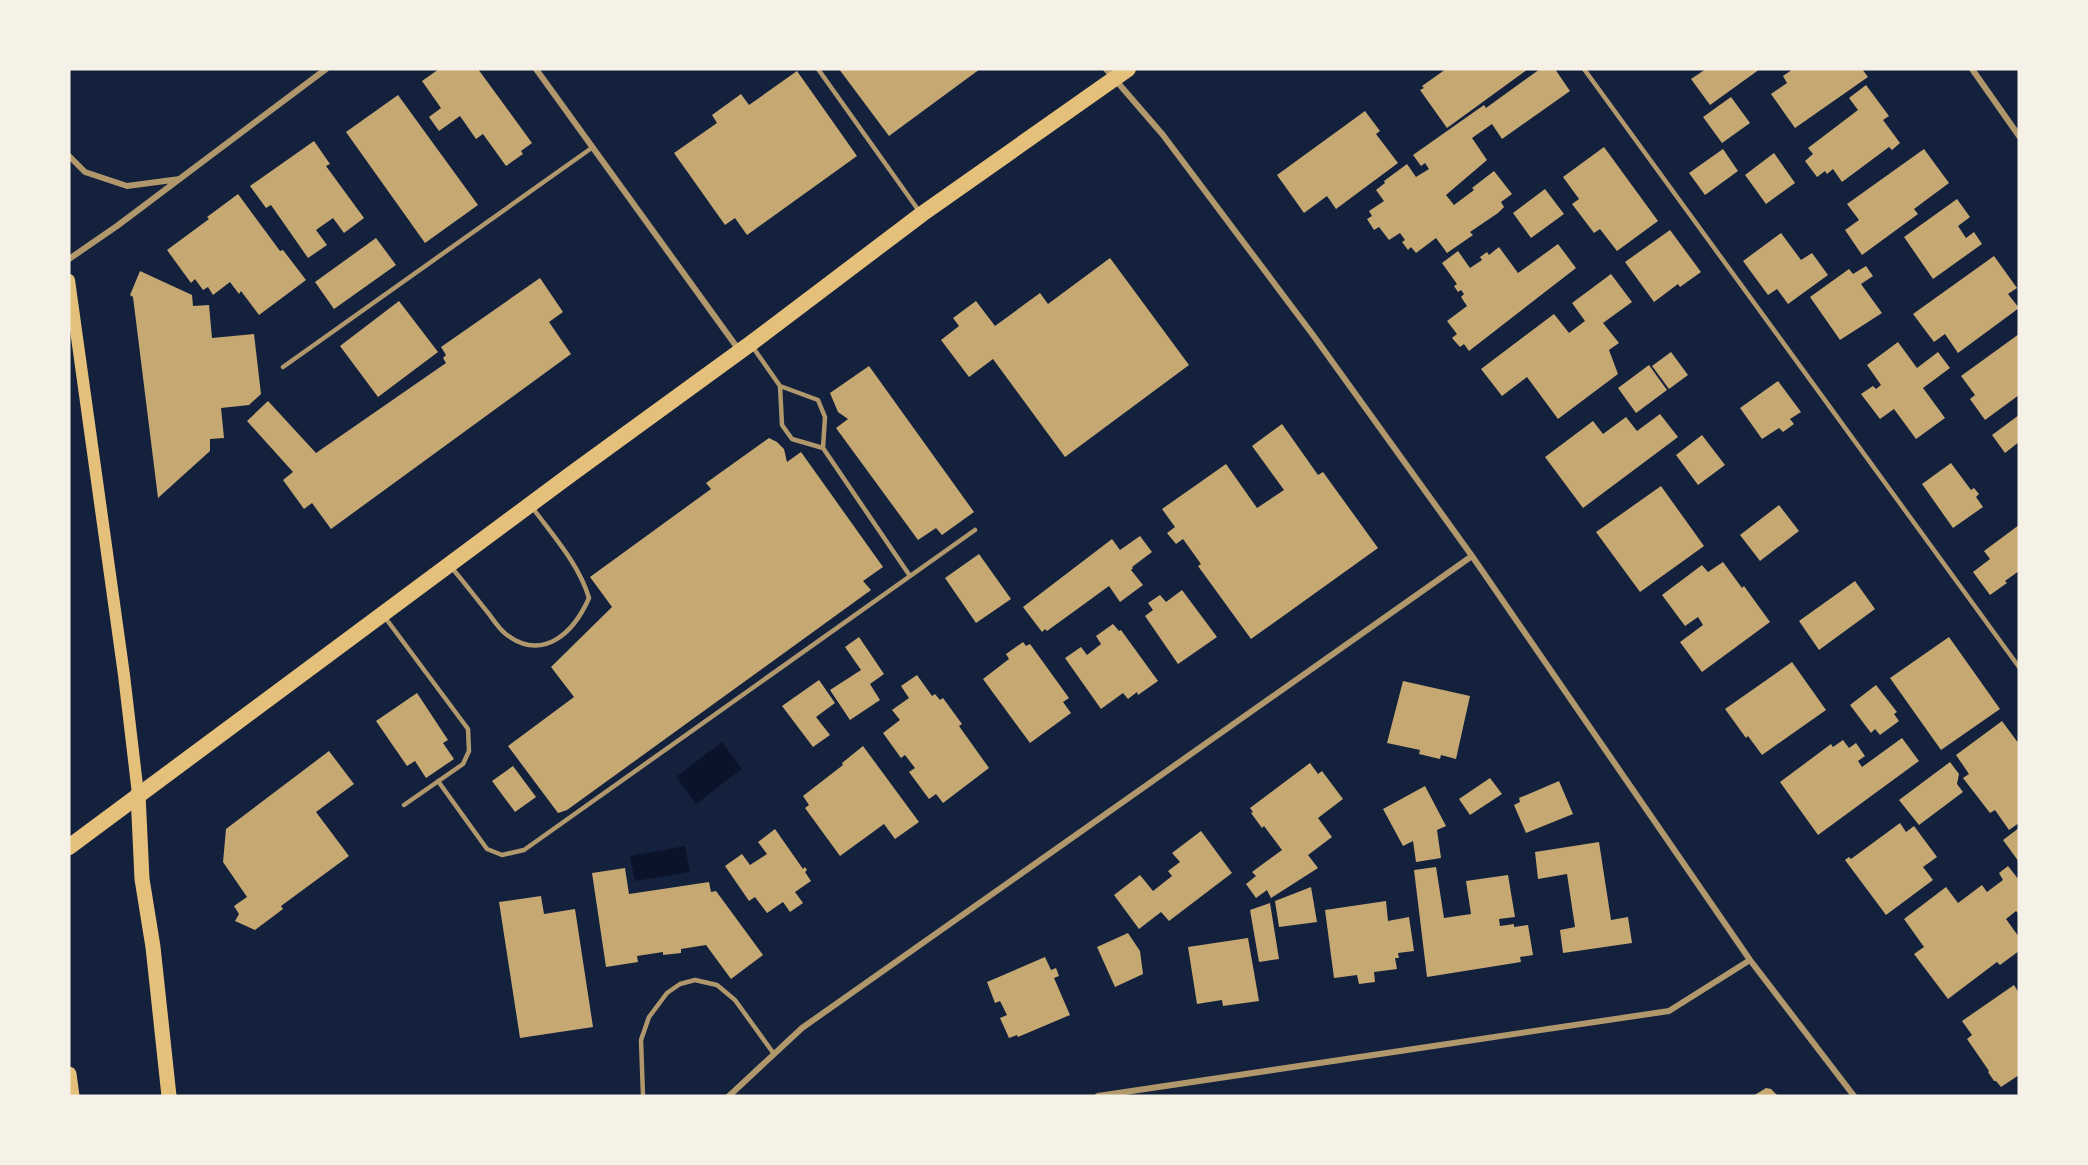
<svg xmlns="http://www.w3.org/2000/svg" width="2088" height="1165" viewBox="0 0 2088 1165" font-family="'Public Sans',sans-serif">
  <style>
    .water { fill: #0b132b }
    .building { fill: #c6a872 }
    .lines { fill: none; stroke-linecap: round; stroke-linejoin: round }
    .service { stroke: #b1986c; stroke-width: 4.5 }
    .minor { stroke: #b1986c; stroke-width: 6 }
    .secondary { stroke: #e5c07b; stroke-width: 12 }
    .primary { stroke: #e5c07b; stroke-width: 15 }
    .trunk { stroke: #e5c07b; stroke-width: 16 }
  </style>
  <rect width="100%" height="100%" fill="#14213d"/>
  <!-- water -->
  <path class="water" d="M722,742L742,769L696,804L676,777Z
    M685,846L690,872L635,881L630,856Z"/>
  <!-- building -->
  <path class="building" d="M439,69H478L532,143L521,151L523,154L506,166L483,134L476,139L460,116L439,131L429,117L441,108L422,81Z
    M839,69H980L889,136Z
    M1446,69H1528L1447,128L1420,90L1424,88L1422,86Z
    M1540,69H1555L1570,91L1502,139L1492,124L1472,138L1487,160L1446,195L1454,205L1474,190L1472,188L1494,171L1512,194L1501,202L1504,207L1498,213L1470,232L1473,235L1447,253L1436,238L1416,253L1411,247L1408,250L1402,242L1405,240L1400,233L1389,240L1379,227L1374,230L1367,219L1372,216L1369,211L1384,201L1376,190L1385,183L1384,181L1407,164L1416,177L1429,169L1425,163L1421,166L1413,155L1484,105L1486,108Z
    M1706,69H1760L1710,105L1691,79Z
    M1793,69H1862L1868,77L1795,128L1771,94L1787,83L1783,76Z
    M797,71L857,156L747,235L735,218L725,225L674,153L717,123L712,115L741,94L749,105Z
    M1866,85L1889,116L1883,120L1900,143L1892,150L1889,147L1842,182L1833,169L1827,174L1825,171L1817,177L1805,161L1813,154L1808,148L1858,110L1849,98Z
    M398,95L478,205L425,243L346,132Z
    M1731,97L1750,123L1722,143L1703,117Z
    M1365,111L1380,131L1376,134L1398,163L1336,209L1327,196L1304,213L1277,175Z
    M314,141L330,164L326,166L364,218L344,233L333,218L316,230L327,245L308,258L271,205L266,208L250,186Z
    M1604,147L1658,221L1617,251L1600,229L1594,233L1572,204L1579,199L1563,177Z
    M1723,149L1738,171L1705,195L1689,173Z
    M1924,149L1949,183L1914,209L1918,214L1862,255L1845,230L1859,220L1847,204Z
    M1774,153L1795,183L1766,204L1745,175Z
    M1545,189L1564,214L1531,238L1513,213Z
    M238,194L280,251L283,250L306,280L259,315L241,291L239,294L230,282L213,295L208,287L203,290L195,279L191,283L167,250L209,219L207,217Z
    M1957,199L1970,217L1958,226L1966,238L1974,232L1982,244L1933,279L1904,237Z
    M1670,230L1701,272L1680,287L1678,284L1654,302L1625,262Z
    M1781,233L1801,260L1812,253L1828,275L1788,304L1777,289L1768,295L1743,261Z
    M376,238L396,265L334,309L315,282Z
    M1558,244L1576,268L1469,351L1464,344L1460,347L1452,338L1457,334L1447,321L1467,306L1461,297L1464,294L1461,290L1458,292L1454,286L1457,284L1442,263L1458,251L1470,268L1482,260L1480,257L1487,252L1489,255L1499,247L1518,273Z
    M1994,256L2017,288L2008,294L2019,308L1958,353L1945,334L1934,342L1913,314Z
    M1110,258L1189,365L1065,457L993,359L969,377L941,340L959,326L953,318L976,301L995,326L1040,293L1048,304Z
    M1866,266L1873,276L1861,284L1882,313L1840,340L1810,297L1849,269L1853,274Z
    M140,271L192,295L193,306L209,305L212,338L254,334L261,394L249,405L221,408L224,438L210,439V451L158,498L133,297L130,295Z
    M1611,274L1632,302L1603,323L1619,343L1609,350L1618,374L1558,419L1527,377L1502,396L1481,369L1554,314L1569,333L1585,321L1572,303Z
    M540,278L563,312L549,322L571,354L331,529L312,503L304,509L283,480L293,472L247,421L268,401L316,453L446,363L443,358L446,355L441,347Z
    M399,301L438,352L378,397L340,346Z
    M2019,334V395L1985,420L1970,399L1975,395L1961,376Z
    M1898,342L1917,368L1938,352L1950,368L1923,388L1945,418L1916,439L1894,409L1880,419L1861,394L1873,386L1876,389L1881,385L1867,365Z
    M1671,352L1688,375L1669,389L1652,366Z
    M1649,365L1667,390L1636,413L1618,388Z
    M869,366L974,512L942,535L936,528L918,540L836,428L848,419L838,412L830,393Z
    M1778,381L1801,412L1790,419L1794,424L1783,432L1779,428L1762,439L1740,408Z
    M1660,414L1678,437L1583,508L1545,457L1593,421L1603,434L1626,417L1637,431Z
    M2019,415V442L2005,453L1992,435Z
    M1282,424L1318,475L1323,472L1378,548L1251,639L1198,566L1201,564L1183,539L1176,544L1167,533L1175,527L1162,509L1226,464L1257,508L1284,490L1252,446Z
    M1702,435L1725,465L1698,485L1676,455Z
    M769,438L777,442L784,449L787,462L801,452L883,567L863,581L871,590L567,810L558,813L508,746L574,697L551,667L612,607L590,577L711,489L706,483Z
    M1951,463L1971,490L1974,488L1979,494L1976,497L1983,507L1953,528L1922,484Z
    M1661,486L1704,546L1640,592L1596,532Z
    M1779,505L1799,531L1760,561L1740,535Z
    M2019,525V571L2005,581L2007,583L1990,595L1973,572L1990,559L1984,551Z
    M1140,536L1152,552L1132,567L1133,568L1131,570L1143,585L1120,602L1109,586L1047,631L1045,629L1042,632L1023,607L1112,539L1120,550Z
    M979,554L1011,599L976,623L945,578Z
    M1723,562L1742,588L1744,586L1770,622L1702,672L1680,642L1703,625L1698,617L1685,626L1662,595L1702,565L1708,572Z
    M1855,581L1875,609L1819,650L1799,621Z
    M1182,590L1217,637L1178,664L1145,616L1153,610L1148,603L1160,595L1166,602Z
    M1113,624L1119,631L1121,630L1158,681L1138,695L1137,692L1128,699L1123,693L1101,709L1065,658L1081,647L1087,655L1101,644L1096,636Z
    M859,637L884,674L870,684L880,700L850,720L830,690L861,670L845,647Z
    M1949,637L2000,709L1941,750L1890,678Z
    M1023,642L1026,646L1030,644L1069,698L1063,702L1071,713L1030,743L983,679L1009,659L1006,654Z
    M1792,662L1826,710L1762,755L1748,736L1746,738L1725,709Z
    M917,675L932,696L935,694L940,700L943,698L962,724L959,726L989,768L943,803L936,794L929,799L909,772L915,768L905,755L901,758L883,733L900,720L892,710L909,698L901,686Z
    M819,680L835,703L816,717L830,735L813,747L782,706Z
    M1403,681L1470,696L1456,759L1441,755L1440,759L1419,754L1420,750L1387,743Z
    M1876,685L1897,712L1894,714L1899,721L1880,735L1875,729L1871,733L1850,705Z
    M417,693L448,740L443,743L454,759L426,778L415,761L407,766L376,721Z
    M2002,721L2019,744V823L2009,830L1995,810L1990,813L1963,778L1969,774L1956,755Z
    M1902,738L1919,761L1818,835L1780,782L1831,744L1833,747L1843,740L1849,748L1856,743L1865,756L1858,761L1862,767Z
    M863,746L919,822L895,839L884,824L840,856L805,808L809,805L803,796L843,765L842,763Z
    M329,751L354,784L316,812L349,856L281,906L283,909L255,930L235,921L239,914L234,906L247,897L223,862L226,829Z
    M1950,762L1959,774L1957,784L1963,792L1919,825L1899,800Z
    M1310,763L1318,774L1322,771L1343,799L1318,818L1332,837L1308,855L1318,868L1271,898L1267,890L1256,898L1246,884L1256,876L1252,872L1282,850L1264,826L1262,828L1251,813L1253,812L1250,808Z
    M513,766L536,797L515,812L492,781Z
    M1490,778L1502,794L1470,815L1459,799Z
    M1559,781L1573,814L1526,833L1514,805L1520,802L1519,798Z
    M1425,786L1446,826L1437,830L1441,858L1416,862L1413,841L1403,846L1383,809Z
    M1900,823L1906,832L1914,826L1937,857L1923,867L1933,880L1886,915L1845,860L1849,857L1851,859Z
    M2019,828V862L2003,840Z
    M775,829L803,869L805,867L807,870L805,872L811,881L795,892L803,903L790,912L783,902L767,913L755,897L749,901L725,866L742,854L750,865L767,854L758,842Z
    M1201,831L1232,873L1169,921L1161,912L1139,929L1114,895L1140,875L1153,891L1172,876L1168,871L1180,862L1172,853Z
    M1599,842L1611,920L1628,917L1632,943L1563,953L1560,930L1575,927L1567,874L1538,879L1535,852Z
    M2008,866L2019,880V914L2016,911L2006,919L2019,937V951L2000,965L1997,962L1948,999L1914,954L1924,947L1904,919L1946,887L1958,903L1982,885L1987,892L2003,880L1999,873Z
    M1436,867L1444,918L1471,914L1466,881L1508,875L1515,917L1499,919L1500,926L1514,924V927L1528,925L1533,955L1520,957L1521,962L1427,977L1414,870Z
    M625,868L629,894L709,882L711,892L716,891L763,955L731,979L706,945L681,949V953L663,955V952L637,956L638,962L606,967L592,873Z
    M1311,887L1317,922L1279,927L1275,901Z
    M541,896L544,914L575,909L593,1027L520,1038L499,902Z
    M1386,901L1388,921L1409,917L1414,951L1398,953L1399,958H1395L1397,969L1374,972L1375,982L1359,984L1357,975L1334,978L1325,910Z
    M1270,903L1279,959L1259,962L1250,910Z
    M1128,933L1140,951L1143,974L1115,987L1097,947Z
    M1248,938L1259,1001L1223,1006L1222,1000L1197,1004L1188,947Z
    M1045,957L1051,970L1056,968L1059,976L1054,978L1070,1015L1018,1037L1017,1035L1009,1038L1000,1018L1007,1015L1000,1001L995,1003L987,982Z
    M2014,985L2019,993V1075L2001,1087L1996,1081H1994L1988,1072L1989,1071L1967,1039L1972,1035L1962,1021Z
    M1766,1088L1771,1089L1778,1096H1753Z"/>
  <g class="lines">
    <!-- service -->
    <path class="service" d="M818,69L919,211
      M1584,69L2019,667
      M752,346L780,386L782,425L792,439L823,448L825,417L818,400L780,386
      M283,367L593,147
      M823,448L910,576
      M451,567C464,582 476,598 489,614C494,621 500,630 507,635C544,662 574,632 589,598C579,564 553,536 532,507
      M384,616L468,729L469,751L463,764L404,805
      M438,781L487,849L502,855L524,850L975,530
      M643,1096L641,1040L649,1017L667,993L680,984L695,980L717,985L735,1000L774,1054"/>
    <!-- minor -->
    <path class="minor" d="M536,69L739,350
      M1106,69L1163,135L1313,335L1472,556L1750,960L1854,1096
      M1972,69L2019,136
      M69,156L85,172L127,186L180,179
      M69,259L117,226L326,69
      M729,1096L802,1028L1472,556
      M1098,1096L1669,1011L1750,960"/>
    <!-- secondary -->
    <path class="secondary" d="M69,280L124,675L138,794"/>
    <!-- primary -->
    <path class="primary" d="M138,794L142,879L153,947L169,1096
      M69,1074L72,1096"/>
    <!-- trunk -->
    <path class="trunk" d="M69,847L574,472L750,344L922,214L1128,69"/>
  </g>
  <!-- border -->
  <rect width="2088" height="1165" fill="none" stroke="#f6f1e7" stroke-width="141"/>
</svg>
